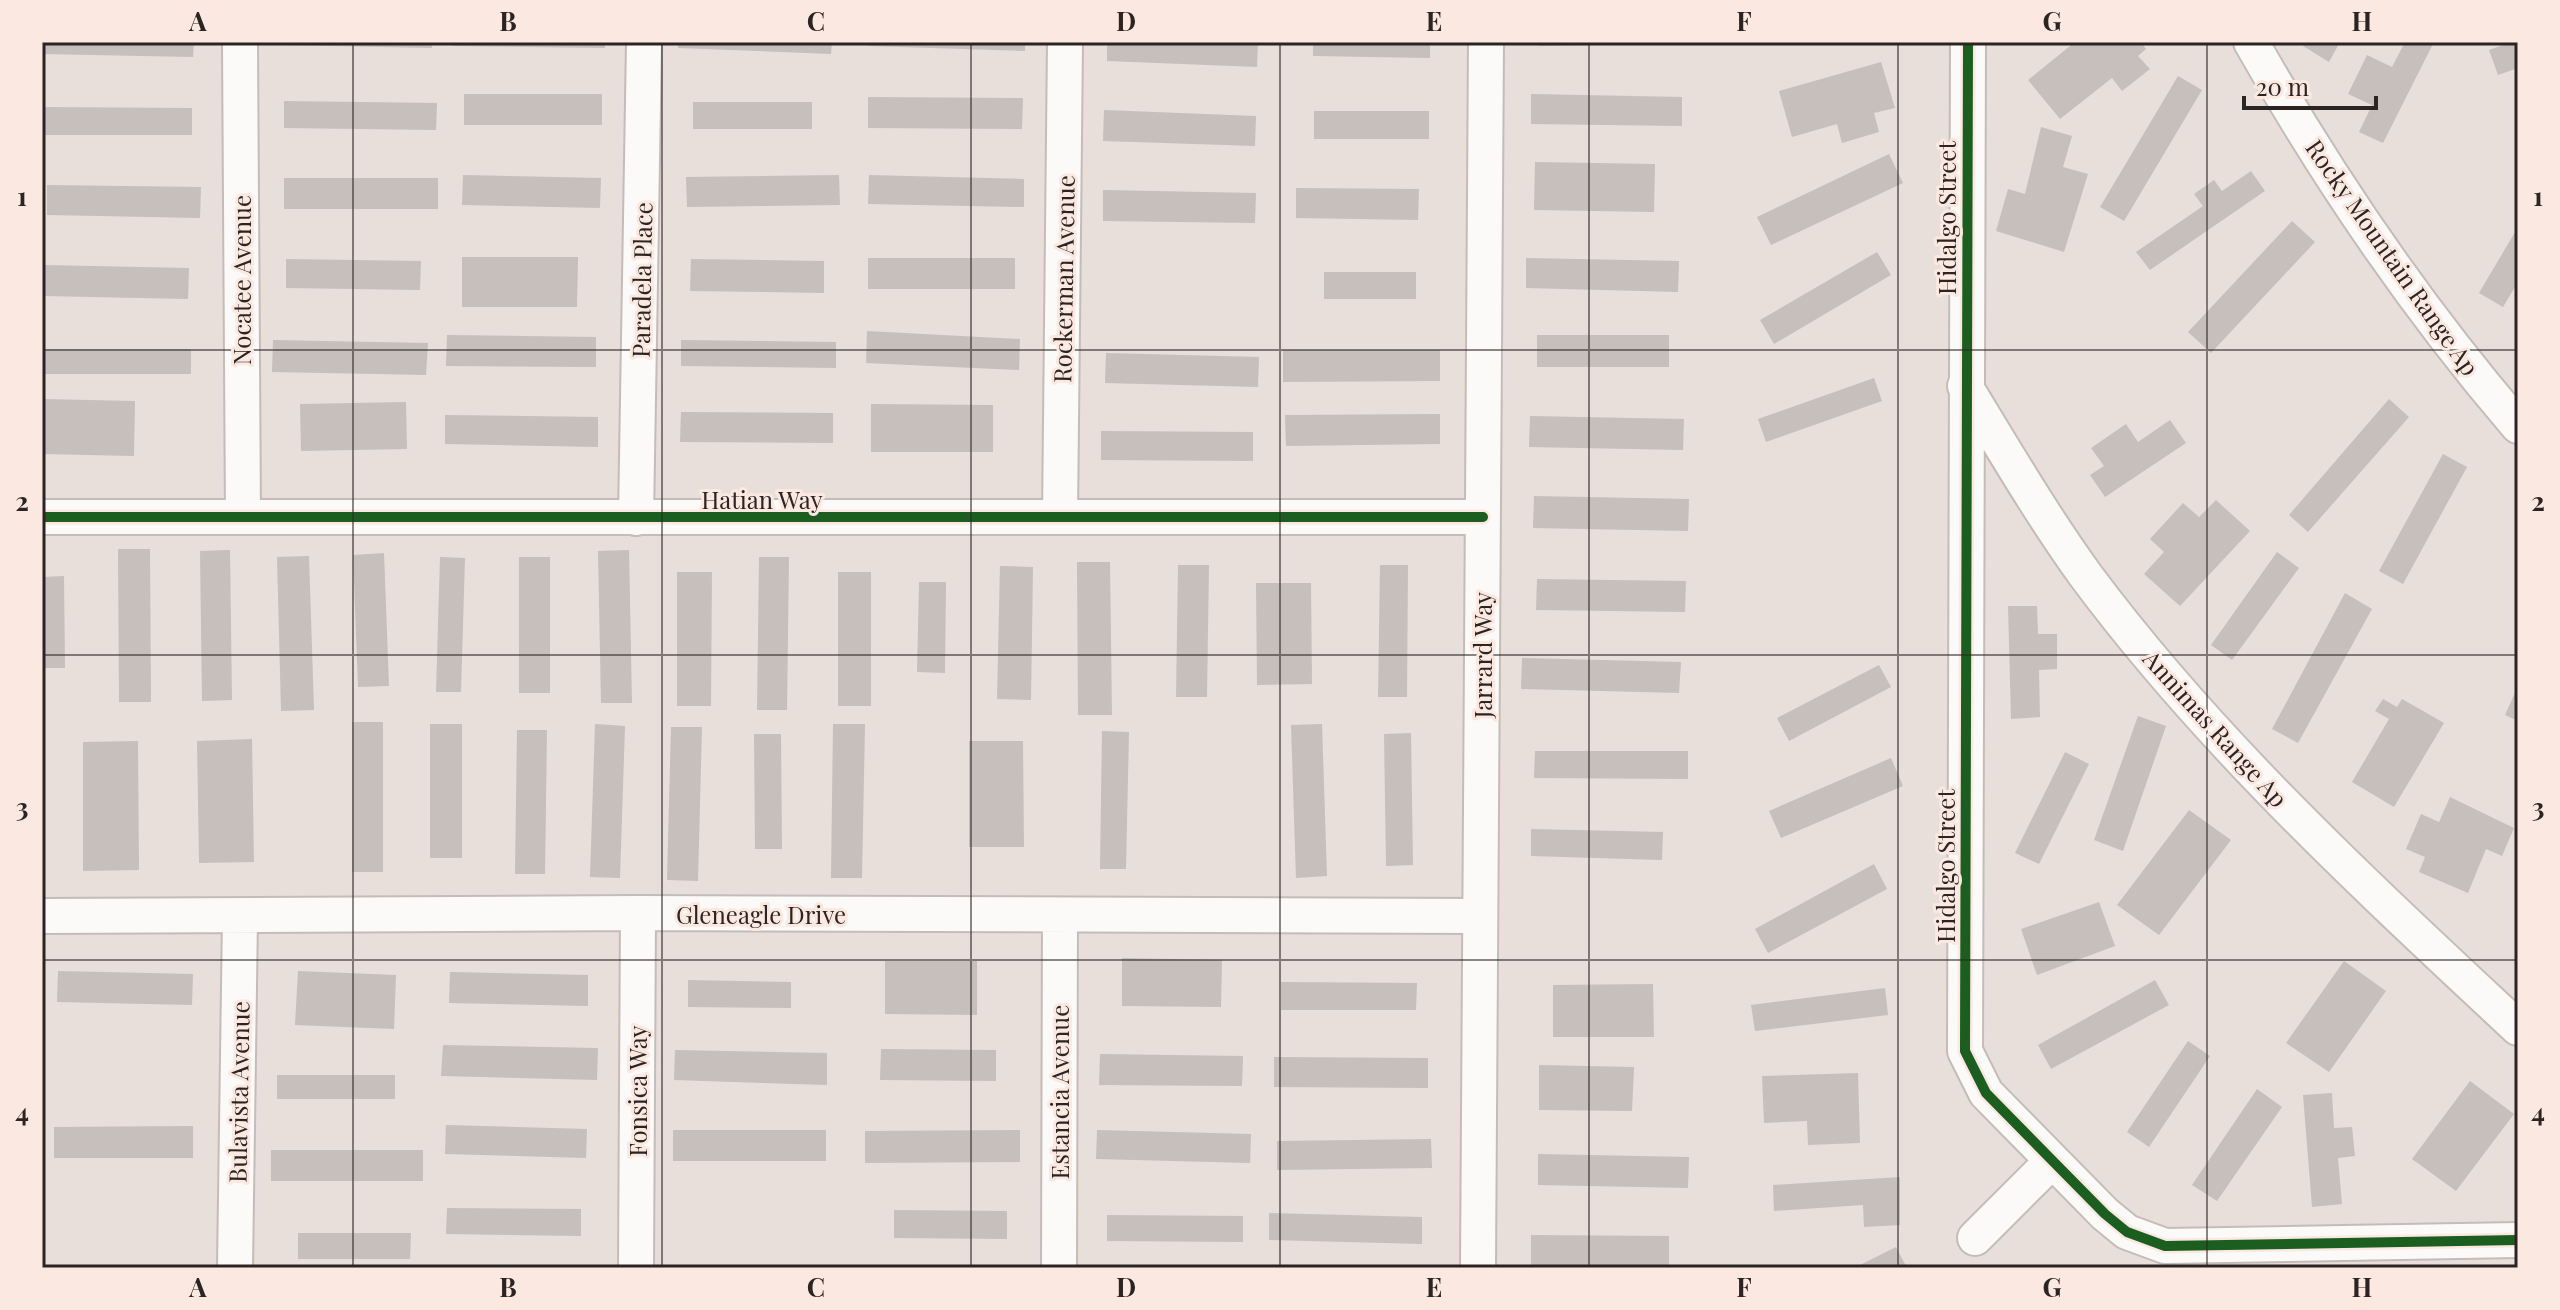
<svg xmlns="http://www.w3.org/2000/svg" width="2560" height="1310" viewBox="0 0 2560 1310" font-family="'Playfair Display',serif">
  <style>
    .building { fill: #c6bfbc }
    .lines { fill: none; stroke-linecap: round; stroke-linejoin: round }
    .street-casing { stroke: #c4bcb8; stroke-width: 38 }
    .street { stroke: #fcfaf9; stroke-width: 34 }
    .cycleway-casing { stroke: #fbe9e1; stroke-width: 15 }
    .cycleway { stroke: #1b5e20; stroke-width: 10 }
    .grid { fill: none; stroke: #2b2422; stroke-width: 2; stroke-opacity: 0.55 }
    .labels { text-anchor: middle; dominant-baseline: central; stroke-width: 6; stroke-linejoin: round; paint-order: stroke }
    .street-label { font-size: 24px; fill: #2b2422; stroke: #fbe9e1 }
    .neatline { fill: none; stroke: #2b2422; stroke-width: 3 }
    .grid-label { font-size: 26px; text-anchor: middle; font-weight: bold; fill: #2b2422 }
  </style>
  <rect width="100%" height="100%" fill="#e8deda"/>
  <!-- building -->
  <path class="building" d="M42,42H194L193,57L42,54Z
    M279,42H432V48L279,45Z
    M452,42H605V48L452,46Z
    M678,42H832L831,54L678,48Z
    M868,42H1025V51L868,46Z
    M1107,42H1258L1257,67L1107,61Z
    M1313,42H1430V58L1313,56Z
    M1539,42H1612V45L1539,46Z
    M2075,42H2141L2146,49L2138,56L2150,69L2122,91L2112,78L2060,119L2028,80Z
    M2306,42H2340L2329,62L2303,46Z
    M2405,42H2434L2383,143L2359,132L2372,105L2348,94L2367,55L2392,67Z
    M2511,42H2518V68L2498,75L2489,50Z
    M1881,62L1895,108L1874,113L1879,132L1842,143L1837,124L1792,137L1779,91Z
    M2178,76L2202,90L2124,221L2100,207Z
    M464,94H602V125H464Z
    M1531,94L1682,97V126L1531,124Z
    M868,97L1023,98L1022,129L868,128Z
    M284,101L437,103L436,130L284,128Z
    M693,102H812V129H693Z
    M42,107L192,108V135H42Z
    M1104,110L1256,116L1255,146L1103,141Z
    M1314,111H1429V139H1314Z
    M2041,127L2072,136L2063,167L2088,174L2064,252L1996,231L2008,189L2025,194Z
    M1889,154L1903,183L1771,245L1757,217Z
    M1535,162L1655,164L1654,212L1534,210Z
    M2251,171L2265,191L2150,270L2136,252L2203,206L2194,194L2214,180L2222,191Z
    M463,175L601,178L600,208L462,205Z
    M839,175L840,205L687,207L686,177Z
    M869,175L1024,179V207L868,204Z
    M284,178H438V209H284Z
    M47,185L201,187L200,218L47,215Z
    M1296,188L1419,189L1418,220L1296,218Z
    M1103,190L1256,193L1255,223L1103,221Z
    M2292,221L2315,242L2211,353L2188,332Z
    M2518,227V282L2503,307L2479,293Z
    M1877,252L1891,275L1774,344L1760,320Z
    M462,257H578L577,307H462Z
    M868,258H1015V289H868Z
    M1526,258L1679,261L1678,292L1526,288Z
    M286,259L421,261L420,290L286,288Z
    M691,259L824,261V293L690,291Z
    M43,265L189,268L188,299L43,296Z
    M1324,272H1416V299H1324Z
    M867,331L1020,339L1019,370L866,363Z
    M447,335L596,337V367L446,366Z
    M1537,335H1669V367H1537Z
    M273,340L428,343L426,375L272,372Z
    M681,340L836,342V368L681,366Z
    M43,349H191V374H43Z
    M1283,350H1440V381L1283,382Z
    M1106,353L1259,357L1258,387L1105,383Z
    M1874,378L1882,401L1766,442L1758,419Z
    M42,399L135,401L134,456L42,454Z
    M2389,399L2409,417L2308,532L2289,515Z
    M406,402L407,449L301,451L300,404Z
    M871,404L993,405V452H871Z
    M681,412L833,413V443L680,442Z
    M1440,414V444L1286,446L1285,415Z
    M445,415L598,417V447L445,444Z
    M1530,416L1684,419L1683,450L1529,447Z
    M2170,420L2186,443L2105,497L2090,475L2104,466L2091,448L2126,424L2138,442Z
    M1101,431L1253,432V461L1101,460Z
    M2443,454L2467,467L2403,584L2379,571Z
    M1534,496L1689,499L1688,531L1533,528Z
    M2216,500L2250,531L2180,606L2144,574L2164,552L2150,539L2183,503L2199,517Z
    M118,549H150L151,702H119Z
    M230,550L232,700L202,701L200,551Z
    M629,550L632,703H601L598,551Z
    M2277,552L2299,568L2232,660L2211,645Z
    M384,553L389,686L358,687L353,555Z
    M309,556L314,710L281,711L277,557Z
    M440,557L465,558L461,692H436Z
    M519,557H550V693H519Z
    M759,557H789L787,710H757Z
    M1077,562H1110L1112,715H1078Z
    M1178,565H1209L1207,697H1176Z
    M1380,565H1408L1407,697H1378Z
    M1000,566L1033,567L1031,700L997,699Z
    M677,572H712L711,706H677Z
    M838,572H871V706H838Z
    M64,576L65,668H42V577Z
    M1537,579L1686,581L1685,612L1536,610Z
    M919,582H946L945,673L917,672Z
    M1256,583H1311L1312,684L1257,685Z
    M2345,593L2372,609L2298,743L2272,729Z
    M2008,606H2037L2038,634H2057V669L2039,670L2040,717L2011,719Z
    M1522,658L1681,662L1679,693L1521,689Z
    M1879,665L1891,687L1789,741L1777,718Z
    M2518,686V721L2505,715Z
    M2383,699L2397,707L2402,699L2444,723L2394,807L2352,782L2389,719L2375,711Z
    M2138,716L2166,726L2123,851L2094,840Z
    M352,722H383V872H352Z
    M430,724H462V858H430Z
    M595,724L625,726L620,878L590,877Z
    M833,724H865L862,878H831Z
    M1322,724L1327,876L1296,878L1291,725Z
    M671,727H702L698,881L667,880Z
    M517,730H547L545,874H515Z
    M1102,731L1129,732L1126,869H1100Z
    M1411,733L1413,865L1386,866L1384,734Z
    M754,734H781L782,849H755Z
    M252,739L254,862L199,863L197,741Z
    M138,741L139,870L83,871V742Z
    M969,741H1023L1024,847H969Z
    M1535,751H1688V779L1534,778Z
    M2065,752L2089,764L2039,864L2015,853Z
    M1891,758L1903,786L1781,838L1769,811Z
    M2450,797L2514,828L2502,856L2486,849L2468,893L2419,872L2425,857L2406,849L2421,814L2439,822Z
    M2189,810L2231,840L2159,935L2117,905Z
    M1531,829L1663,832L1662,860L1531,856Z
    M1874,864L1887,889L1768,953L1755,929Z
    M2099,902L2115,946L2037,975L2021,929Z
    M1122,958L1222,960L1221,1007L1122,1006Z
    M885,961H977V1015L885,1014Z
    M2344,961L2386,991L2329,1072L2286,1043Z
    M58,971L193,974L192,1005L57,1002Z
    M298,971L396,975L394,1029L295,1025Z
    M450,972L588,975V1006L449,1003Z
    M688,980L791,982V1008L688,1007Z
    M2155,980L2169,1005L2051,1069L2038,1045Z
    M1281,982L1417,983L1416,1010H1281Z
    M1653,984L1654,1037H1553V985Z
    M1885,988L1888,1015L1755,1031L1751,1005Z
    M2188,1041L2210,1056L2149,1147L2127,1132Z
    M443,1045L598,1048L597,1080L441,1076Z
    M881,1049L996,1050V1081L880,1080Z
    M675,1050L827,1053V1085L674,1080Z
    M1100,1054L1243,1056L1242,1086L1099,1085Z
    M1274,1057L1428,1058V1088L1274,1087Z
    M1539,1065L1634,1067L1632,1111L1539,1110Z
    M1858,1073L1860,1143L1808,1145L1807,1121L1764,1123L1762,1076Z
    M277,1075H395V1099H277Z
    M2470,1081L2514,1114L2456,1191L2412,1159Z
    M2257,1089L2282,1107L2217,1201L2192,1185Z
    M2332,1093L2334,1128L2352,1127L2355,1156L2338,1158L2342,1204L2312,1207L2303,1095Z
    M446,1125L587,1129L586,1158L445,1154Z
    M193,1126V1158H54V1127Z
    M673,1130H826V1161H673Z
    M1020,1130V1162L865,1163V1131Z
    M1097,1130L1251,1134L1250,1163L1096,1159Z
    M1431,1139L1432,1168L1277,1170V1141Z
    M271,1150H423V1181H271Z
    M1538,1154L1689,1157L1688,1188L1538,1185Z
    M1900,1177V1225L1864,1227L1863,1205L1774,1211L1773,1185Z
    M447,1208L581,1209V1236L446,1234Z
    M894,1210L1007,1211V1239L894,1238Z
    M1269,1213L1422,1217V1244L1269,1240Z
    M1107,1215L1243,1216V1242L1107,1241Z
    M298,1233H411L410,1259H298Z
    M1531,1235L1669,1236V1267L1531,1266Z
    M1896,1247L1907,1268H1854Z"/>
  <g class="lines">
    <defs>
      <path id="street" d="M240,42L243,517
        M1968,42L1965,1051L1986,1093L2105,1214L2127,1232L2165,1246L2518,1240
        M2251,42C2328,178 2416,307 2518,426
        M1965,386C2004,450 2042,515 2086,576C2211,744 2366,886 2518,1028
        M42,517H1483
        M1060,517L1065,42
        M636,518L644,42
        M42,916L638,913L1480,916
        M1975,1238L2052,1161
        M235,1268L240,916
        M636,1268L638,913
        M1059,1268L1060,916
        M1478,1268L1486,42"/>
    </defs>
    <!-- street casing -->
    <use href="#street" class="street-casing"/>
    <!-- street -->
    <use href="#street" class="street"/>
    <defs>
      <path id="cycleway" d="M1968,42L1965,1051L1986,1093L2105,1214L2127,1232L2165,1246L2518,1240
        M42,517H1483"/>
    </defs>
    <!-- cycleway casing -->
    <use href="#cycleway" class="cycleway-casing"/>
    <!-- cycleway -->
    <use href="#cycleway" class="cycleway"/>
  </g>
  <!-- grid -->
  <path class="grid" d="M353,42V1268M662,42V1268M971,42V1268M1280,42V1268M1589,42V1268M1898,42V1268M2207,42V1268M42,350H2518M42,655H2518M42,960H2518"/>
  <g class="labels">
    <!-- street labels -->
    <g class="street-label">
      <text transform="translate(1946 218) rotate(-90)">Hidalgo Street</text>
      <text transform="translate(2393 257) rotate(55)">Rocky Mountain Range Ap</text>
      <text transform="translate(1063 279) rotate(-89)">Rockerman Avenue</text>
      <text transform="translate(241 280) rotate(-90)">Nocatee Avenue</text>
      <text transform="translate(641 280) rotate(-89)">Paradela Place</text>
      <text x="762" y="499">Hatian Way</text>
      <text transform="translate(1482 655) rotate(-90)">Jarrard Way</text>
      <text transform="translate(2216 728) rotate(48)">Annimas Range Ap</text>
      <text transform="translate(1945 866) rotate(-90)">Hidalgo Street</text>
      <text x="761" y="914">Gleneagle Drive</text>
      <text transform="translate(637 1091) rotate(-90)">Fonsica Way</text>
      <text transform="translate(238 1092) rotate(-89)">Bulavista Avenue</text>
      <text transform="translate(1059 1092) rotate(-90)">Estancia Avenue</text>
    </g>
  </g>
  <!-- border -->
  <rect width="2560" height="1310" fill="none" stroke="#fbe9e1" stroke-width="88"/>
  <!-- scale -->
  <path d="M2244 96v12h132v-12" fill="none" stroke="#2b2422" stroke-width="4"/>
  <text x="2256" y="96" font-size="24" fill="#2b2422" stroke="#fbe9e1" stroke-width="6" paint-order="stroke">20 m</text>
  <rect x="44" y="44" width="2472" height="1222" class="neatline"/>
  <g class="grid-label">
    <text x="198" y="31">A</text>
    <text x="508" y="31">B</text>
    <text x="816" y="31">C</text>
    <text x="1126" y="31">D</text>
    <text x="1434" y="31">E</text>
    <text x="1744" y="31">F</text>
    <text x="2052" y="31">G</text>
    <text x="2362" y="31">H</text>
    <text x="22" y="206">1</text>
    <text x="2538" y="206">1</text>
    <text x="22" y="511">2</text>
    <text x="2538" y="511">2</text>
    <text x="22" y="817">3</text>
    <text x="2538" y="817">3</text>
    <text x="22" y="1122">4</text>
    <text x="2538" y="1122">4</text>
    <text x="198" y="1297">A</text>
    <text x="508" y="1297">B</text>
    <text x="816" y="1297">C</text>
    <text x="1126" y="1297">D</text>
    <text x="1434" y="1297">E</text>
    <text x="1744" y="1297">F</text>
    <text x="2052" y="1297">G</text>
    <text x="2362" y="1297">H</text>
  </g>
</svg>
